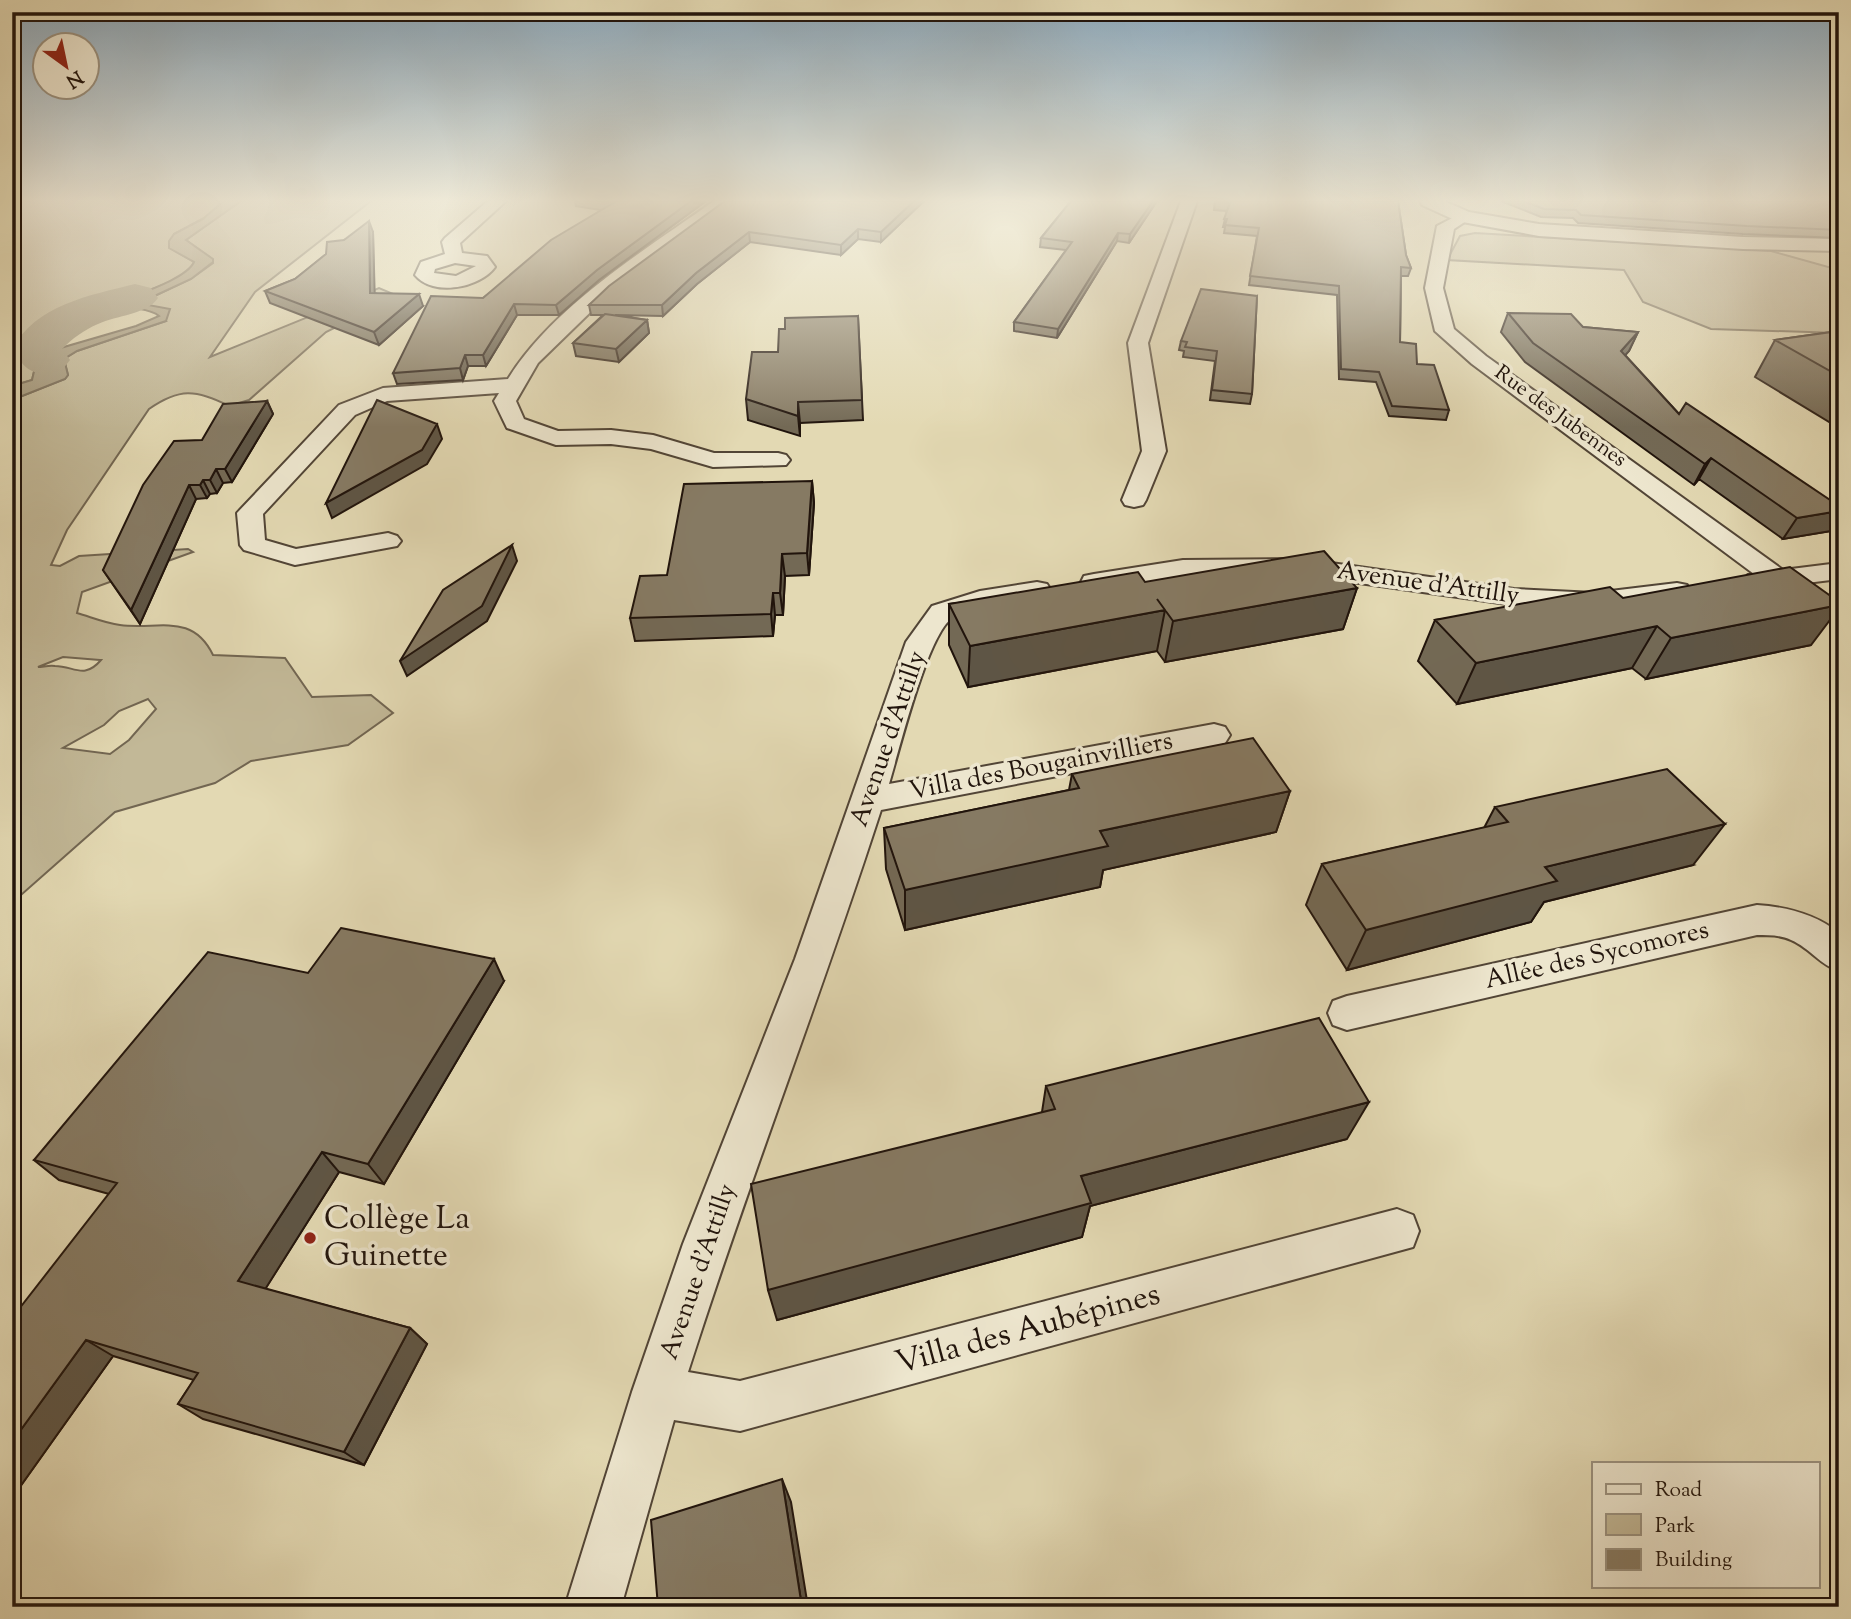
<svg xmlns="http://www.w3.org/2000/svg" width="1851" height="1619" viewBox="0 0 1851 1619" font-family="'Sorts Mill Goudy',serif">
  <style>
    .green { fill: #c2b897; stroke: #726652; stroke-width: 2; fill-rule: evenodd }
    .water { fill: #a1967a; stroke: #6e624e; stroke-width: 2 }
    .lines { fill: none; stroke-linecap: round; stroke-linejoin: round }
    .river { fill: #a1967a; fill-rule: evenodd }
    .minor-casing { stroke: #524536; stroke-width: 4 }
    .tertiary-casing { stroke: #524536; stroke-width: 4 }
    .minor { fill: #ede6ce; fill-rule: evenodd }
    .tertiary { fill: #ede6ce; fill-rule: evenodd }
    .wall { fill: #736955; stroke: #21140c; stroke-width: 2 }
    .shaded-wall { fill: #5e5545; stroke: #21140c; stroke-width: 2 }
    .building { fill: #867a63; stroke: #21140c; stroke-width: 2 }
    .poi-dot { fill: #8f2418; stroke: #ede6ce; stroke-width: 2.5 }
    .labels { text-anchor: middle; dominant-baseline: central; stroke-width: 7; stroke-linejoin: round; paint-order: stroke }
    .far-street-label { font-size: 21px; fill: #21140c; stroke: #ede6ce }
    .street-label { font-size: 26px; fill: #21140c; stroke: #ede6ce }
    .near-poi-label { font-size: 32px; fill: #21140c; stroke: #ede6ce; text-anchor: start }
    .near-street-label { font-size: 32px; fill: #21140c; stroke: #ede6ce }
  </style>
  <rect width="100%" height="100%" fill="#e3d9b3"/>
  <filter id="stains"><feTurbulence type="fractalNoise" baseFrequency=".00286" numOctaves="4"/><feColorMatrix values="0 0 0 0 .2 0 0 0 0 .09 0 0 0 0 .02 0 0 0 .5 -.17"/></filter>
  <radialGradient id="worn" r=".72"><stop offset=".6" stop-color="#630" stop-opacity="0"/><stop offset="1" stop-color="#630" stop-opacity=".3"/></radialGradient>
  <!-- green -->
  <path class="green" d="M12,201H224L204,218L174,234L170,248L194,262C181,291 90,302 62,317C49,324 40,336 30,347L36,363L32,380L12,386Z
    M241,201H371L255,292L210,357L379,288L398,296L326,332L249,400L229,406C196,389 179,388 149,409L67,530L51,565L60,566L79,556L188,549L193,552L82,592L77,613C91,617 105,623 120,625C158,630 192,612 213,655L285,658L312,697L371,695L393,713L348,745L251,761L215,783L115,812L21,895L12,893V400L65,379L68,375L64,359L77,351L166,321L148,305V299L191,279L213,263L212,259L186,240ZM63,657L100,660H101C84,680 74,666 55,666C49,665 43,667 38,667ZM148,699L156,709L129,740L110,754L63,748L104,725L119,711Z
    M1475,233L1771,251L1839,270V333L1711,329L1643,302L1624,270L1447,260L1460,236Z"/>
  <!-- water -->
  <path class="water" d="M224,201H241L186,240L213,259V262L191,279L148,299V305L170,309L166,321L77,351L64,359L68,375L65,379L12,400V386L32,380L36,363L33,356L136,326L159,316C150,308 134,310 123,305L124,300C141,293 187,278 194,262L169,248V241L174,234L203,219Z"/>
  <g class="lines">
    <!-- river -->
    <path class="river" d="M135,284L151,288L158,298C146,315 117,315 98,324C84,330 73,338 62,349L70,360L62,370C34,377 28,373 12,350C34,305 91,295 135,284Z"/>
    <defs>
      <path id="minor" d="M488,201H506L460,243L462,253L487,256L495,267C480,288 433,297 415,275L421,262L445,254L442,242L445,238ZM455,263L476,266L456,276L434,273L435,269Z
        M714,201L731,202L609,294L538,363L516,401L524,419L558,431L611,430L653,435L714,453H778L786,455L790,460L786,465L713,467L651,449L611,444L556,445L507,428L494,401L499,393L387,401L355,415L263,514L265,540L296,549L388,533L397,536L401,541L397,546L295,565L244,550L240,545L237,513L339,405L383,388L508,379C553,306 645,250 714,201Z
        M1181,201H1197L1148,343L1166,451L1146,500L1143,505L1134,507L1125,505L1122,500L1142,451L1128,343Z
        M1464,212L1472,217L1454,229L1443,288L1454,329L1486,356L1783,570L1839,563V579L1758,589L1748,587L1745,581L1748,575L1754,574L1472,364L1435,331L1425,288L1437,226Z
        M1303,559L1514,589L1594,593L1677,583L1687,585L1691,591L1687,597L1677,599L1594,609L1514,605L1303,575L1183,576L1094,590L1084,588L1081,582L1084,576L1094,574L1183,560Z
        M1037,582L1047,584L1051,590L1047,596C1024,601 969,605 952,618C927,636 899,751 889,784L1214,724L1225,727L1230,735L1225,743L1214,746L881,810C820,999 748,1183 688,1372L740,1381L1397,1209L1413,1215L1419,1231L1413,1247L740,1431L674,1420L621,1607H565L632,1392L683,1244L795,959L906,642L932,606L980,591Z
        M1757,905C1787,907 1815,914 1839,933V971C1820,965 1810,948 1791,940C1781,935 1768,935 1757,935L1347,1030L1333,1025L1328,1013L1333,1001L1347,996Z"/>
      <path id="tertiary" d="M1420,201H1444L1469,212L1539,224L1743,237L1839,239V251L1743,249L1539,236L1457,221L1422,205Z"/>
    </defs>
    <!-- minor casing -->
    <use href="#minor" class="minor-casing"/>
    <!-- tertiary casing -->
    <use href="#tertiary" class="tertiary-casing"/>
    <!-- minor -->
    <use href="#minor" class="minor"/>
    <!-- tertiary -->
    <use href="#tertiary" class="tertiary"/>
  </g>
  <!-- wall -->
  <path class="wall" d="M575,201H706L599,280L559,315H517L486,366H468L463,380L397,384L393,373L483,298L601,210L576,206Z
    M725,201H924L881,242L858,239L841,255L750,242L697,284L663,316L615,315L647,320L649,333L619,362L576,356L573,343L603,315H591L589,305Z
    M1071,201H1157L1129,243L1117,241L1057,338L1014,331V322L1066,250L1040,247L1041,238Z
    M1215,201H1398L1406,255L1411,268L1408,276H1401L1400,342L1417,364L1449,410L1446,420L1389,416L1376,382L1339,379L1337,295L1249,285L1257,236L1224,233L1225,227H1223L1227,211L1214,210Z
    M1501,201H1839V238L1743,234L1578,223L1573,218L1541,217Z
    M373,232L374,293L423,306L379,345L270,303L265,291L295,279L344,240Z
    M1257,296L1252,394L1250,404L1210,400L1215,361L1183,357L1184,351L1179,350L1181,341Z
    M1508,313L1583,327L1638,332L1629,351L1625,355L1679,414L1831,531L1783,539L1699,479L1694,485L1525,362L1501,332Z
    M858,316L863,420L800,423V436L748,420L746,399L778,352Z
    M1839,331V428L1755,377L1775,340Z
    M267,401L273,414L232,482L223,483L217,493L210,494L207,498L196,499L140,624L103,570Z
    M812,481L814,503L809,575L785,576L783,615H775L773,636L635,641L630,618L667,575Z
    M1145,582L1357,588L1343,629L1165,662L1157,651L968,687L949,645V604Z
    M1623,598L1811,645L1646,679L1632,668L1457,704L1418,661L1435,620Z
    M1072,774L1290,791L1276,832L1103,870L1100,887L905,930L886,869L884,828L1069,790Z
    M1495,807L1693,865L1544,902L1531,922L1347,970L1306,905L1322,864L1484,828Z
    M308,973L504,981L384,1184L339,1172L265,1289L410,1328L427,1344L364,1465L203,1419L178,1404L194,1380L113,1356L12,1498L109,1194L59,1180L34,1160Z
    M1046,1086L1347,1139L1090,1206L1082,1237L777,1320L1042,1112Z"/>
  <!-- shaded-wall -->
  <path class="shaded-wall" d="M691,201H706L599,280L559,315L556,305L597,270Z
    M914,201H924L881,242V232Z
    M1153,201H1157L1129,243L1130,234Z
    M369,221L373,232L375,305L370,293Z
    M858,229V239L841,255V245Z
    M749,232L750,242L697,284L663,316L662,305L696,273Z
    M1118,233L1117,241L1057,338L1058,329Z
    M419,294L423,306L379,345L374,332Z
    M514,304L517,315L486,366L483,355Z
    M647,320L649,333L619,362L616,349Z
    M1638,332L1629,351L1612,370L1621,351Z
    M465,355L468,366L463,380L460,368Z
    M267,401L273,414L232,482L225,469Z
    M798,402L800,423V436L798,416Z
    M437,424L442,439L427,464L332,518L326,503Z
    M1711,458L1699,479L1694,485L1705,464Z
    M216,469L223,483L217,493L210,480Z
    M203,480L210,494L207,498L200,485Z
    M812,481L814,503L809,575L807,553Z
    M189,485L196,499L140,624L131,610Z
    M1839,511V519L1831,531L1783,539L1797,518Z
    M512,545L517,561L487,621L407,676L400,661Z
    M782,554L785,576L783,615L780,593Z
    M1357,588L1343,629L1165,662L1173,621Z
    M773,593L775,615L773,636L771,614Z
    M1839,605V608L1811,645L1646,679L1671,638Z
    M1165,610L1157,651L968,687L970,646Z
    M1657,626L1632,668L1457,704L1476,663Z
    M1290,791L1276,832L1103,870L1100,887L905,930V890L1100,831Z
    M1725,824L1693,865L1544,902L1531,922L1347,970L1366,930L1545,867Z
    M494,959L504,981L384,1184L368,1164Z
    M1369,1102L1347,1139L1090,1206L1082,1237L777,1320L768,1290L1081,1176Z
    M322,1152L339,1172L259,1299L238,1281Z
    M410,1328L427,1344L364,1465L344,1452Z
    M86,1340L113,1356L12,1498V1442Z
    M782,1479L791,1502L808,1607H802Z"/>
  <!-- building -->
  <path class="building" d="M600,201H691L597,270L556,305L514,304L483,355H465L460,368L393,373L431,296L483,298L551,240L613,203Z
    M725,201H914L881,232L858,229L841,245L749,232L696,273L662,305H589L609,286Z
    M1071,201H1153L1130,234L1118,233L1058,329L1014,322L1072,242L1041,238Z
    M1215,201H1398L1406,255L1411,268L1401,267L1400,342L1416,344L1417,364L1434,365L1449,410L1392,406L1379,372L1341,369L1339,286L1250,276L1259,228L1225,225L1227,219H1224L1230,203L1215,202Z
    M1523,201H1839V230L1747,226L1581,215L1576,210L1544,209Z
    M369,221L370,293L419,294L374,332L265,291L295,279L326,254L327,242L344,240Z
    M1201,289L1257,296L1252,394L1212,390L1217,351L1185,347L1187,342L1181,341Z
    M1508,313L1571,314L1583,327L1638,332L1621,351L1679,414L1686,403L1839,506V511L1797,518L1711,458L1705,464L1533,343Z
    M605,314L647,320L616,349L573,343Z
    M858,316L862,400L798,402V416L746,399L752,352H778L779,329H785V318Z
    M1839,331V376L1775,340Z
    M377,400L437,424L422,450L326,503Z
    M267,401L225,469H216L210,480H203L200,485H189L131,610L103,570L143,485L174,441L202,440L223,404Z
    M812,481L807,553L782,554L780,593H773L771,614L630,618L640,576L667,575L684,484Z
    M512,545L482,606L400,661L443,590Z
    M1324,551L1357,588L1173,621L1157,599L1165,610L970,646L949,604L1138,572L1145,582Z
    M1790,567L1839,602V605L1671,638L1657,626L1476,663L1435,620L1610,587L1623,598Z
    M1253,738L1290,791L1100,831L1108,846L905,890L884,828L1079,788L1072,774Z
    M1667,769L1725,824L1545,867L1557,881L1366,930L1322,864L1508,822L1495,807Z
    M341,928L494,959L368,1164L322,1152L238,1281L410,1328L344,1452L178,1404L198,1373L86,1340L12,1442V1318L117,1183L34,1160L208,952L308,973Z
    M1319,1018L1369,1102L1081,1176L1091,1203L768,1290L751,1184L1055,1109L1046,1086Z
    M782,1479L802,1607H658L651,1520Z"/>
  <!-- sky -->
  <linearGradient id="sky" x2="0" y2="1"><stop stop-color="#8ba8bc"/><stop offset="0.47" stop-color="#f2eedd"/><stop offset="1" stop-color="#f2eedd" stop-opacity="0"/></linearGradient>
  <rect width="1851" height="427" fill="url(#sky)"/>
  <!-- markers -->
  <circle class="poi-dot" cx="310" cy="1238" r="7"/>
  <g class="labels">
    <!-- far-street labels -->
    <g class="far-street-label">
      <text transform="translate(1560 417) rotate(36)">Rue des Jubennes</text>
    </g>
    <!-- street labels -->
    <g class="street-label">
      <text transform="translate(1428 584) rotate(8)">Avenue d'Attilly</text>
      <text transform="translate(889 739) rotate(-71)">Avenue d'Attilly</text>
      <text transform="translate(1041 767) rotate(-11)">Villa des Bougainvilliers</text>
      <text transform="translate(1597 956) rotate(-13)">Allée des Sycomores</text>
      <text transform="translate(699 1272) rotate(-71)">Avenue d'Attilly</text>
    </g>
    <!-- near-poi labels -->
    <g class="near-poi-label">
      <text x="324" y="1220">Collège La<tspan x="324" dy="37">Guinette</tspan></text>
    </g>
    <!-- near-street labels -->
    <g class="near-street-label">
      <text transform="translate(1028 1330) rotate(-15)">Villa des Aubépines</text>
    </g>
  </g>
  <!-- margin -->
  <rect width="1851" height="1619" fill="none" stroke="#e3d9b3" stroke-width="42"/>
  <rect x="14" y="14" width="1823" height="1591" fill="none" stroke="#21140c" stroke-width="3.5"/>
  <rect x="21" y="21" width="1809" height="1577" fill="none" stroke="#21140c" stroke-width="2"/>
  <!-- legend -->
  <rect x="1592" y="1462" width="228" height="126" fill="#ede6ce" stroke="#9b9280" stroke-width="2"/>
  <rect x="1606" y="1484" width="35" height="10" fill="#ede6ce" stroke="#9b9280" stroke-width="2"/>
  <text x="1655" y="1496" font-size="21" fill="#21140c">Road</text>
  <rect x="1606" y="1514" width="35" height="21" fill="#c2b897" stroke="#9b9280" stroke-width="2"/>
  <text x="1655" y="1532" font-size="21" fill="#21140c">Park</text>
  <rect x="1606" y="1549" width="35" height="21" fill="#867a63" stroke="#9b9280" stroke-width="2"/>
  <text x="1655" y="1566" font-size="21" fill="#21140c">Building</text>
  <!-- north arrow -->
  <g transform="translate(66 66) rotate(147)"><circle r="33" fill="#ede6ce" stroke="#9b9280" stroke-width="2"/>
  <path d="M0-5L12 26L0 18L-12 26Z" fill="#8f2418"/>
  <text y="-10" font-size="19" font-weight="bold" text-anchor="middle" fill="#21140c">N</text>
  </g>
  <rect width="100%" height="100%" filter="url(#stains)"/>
  <rect width="100%" height="100%" fill="url(#worn)"/>
</svg>
